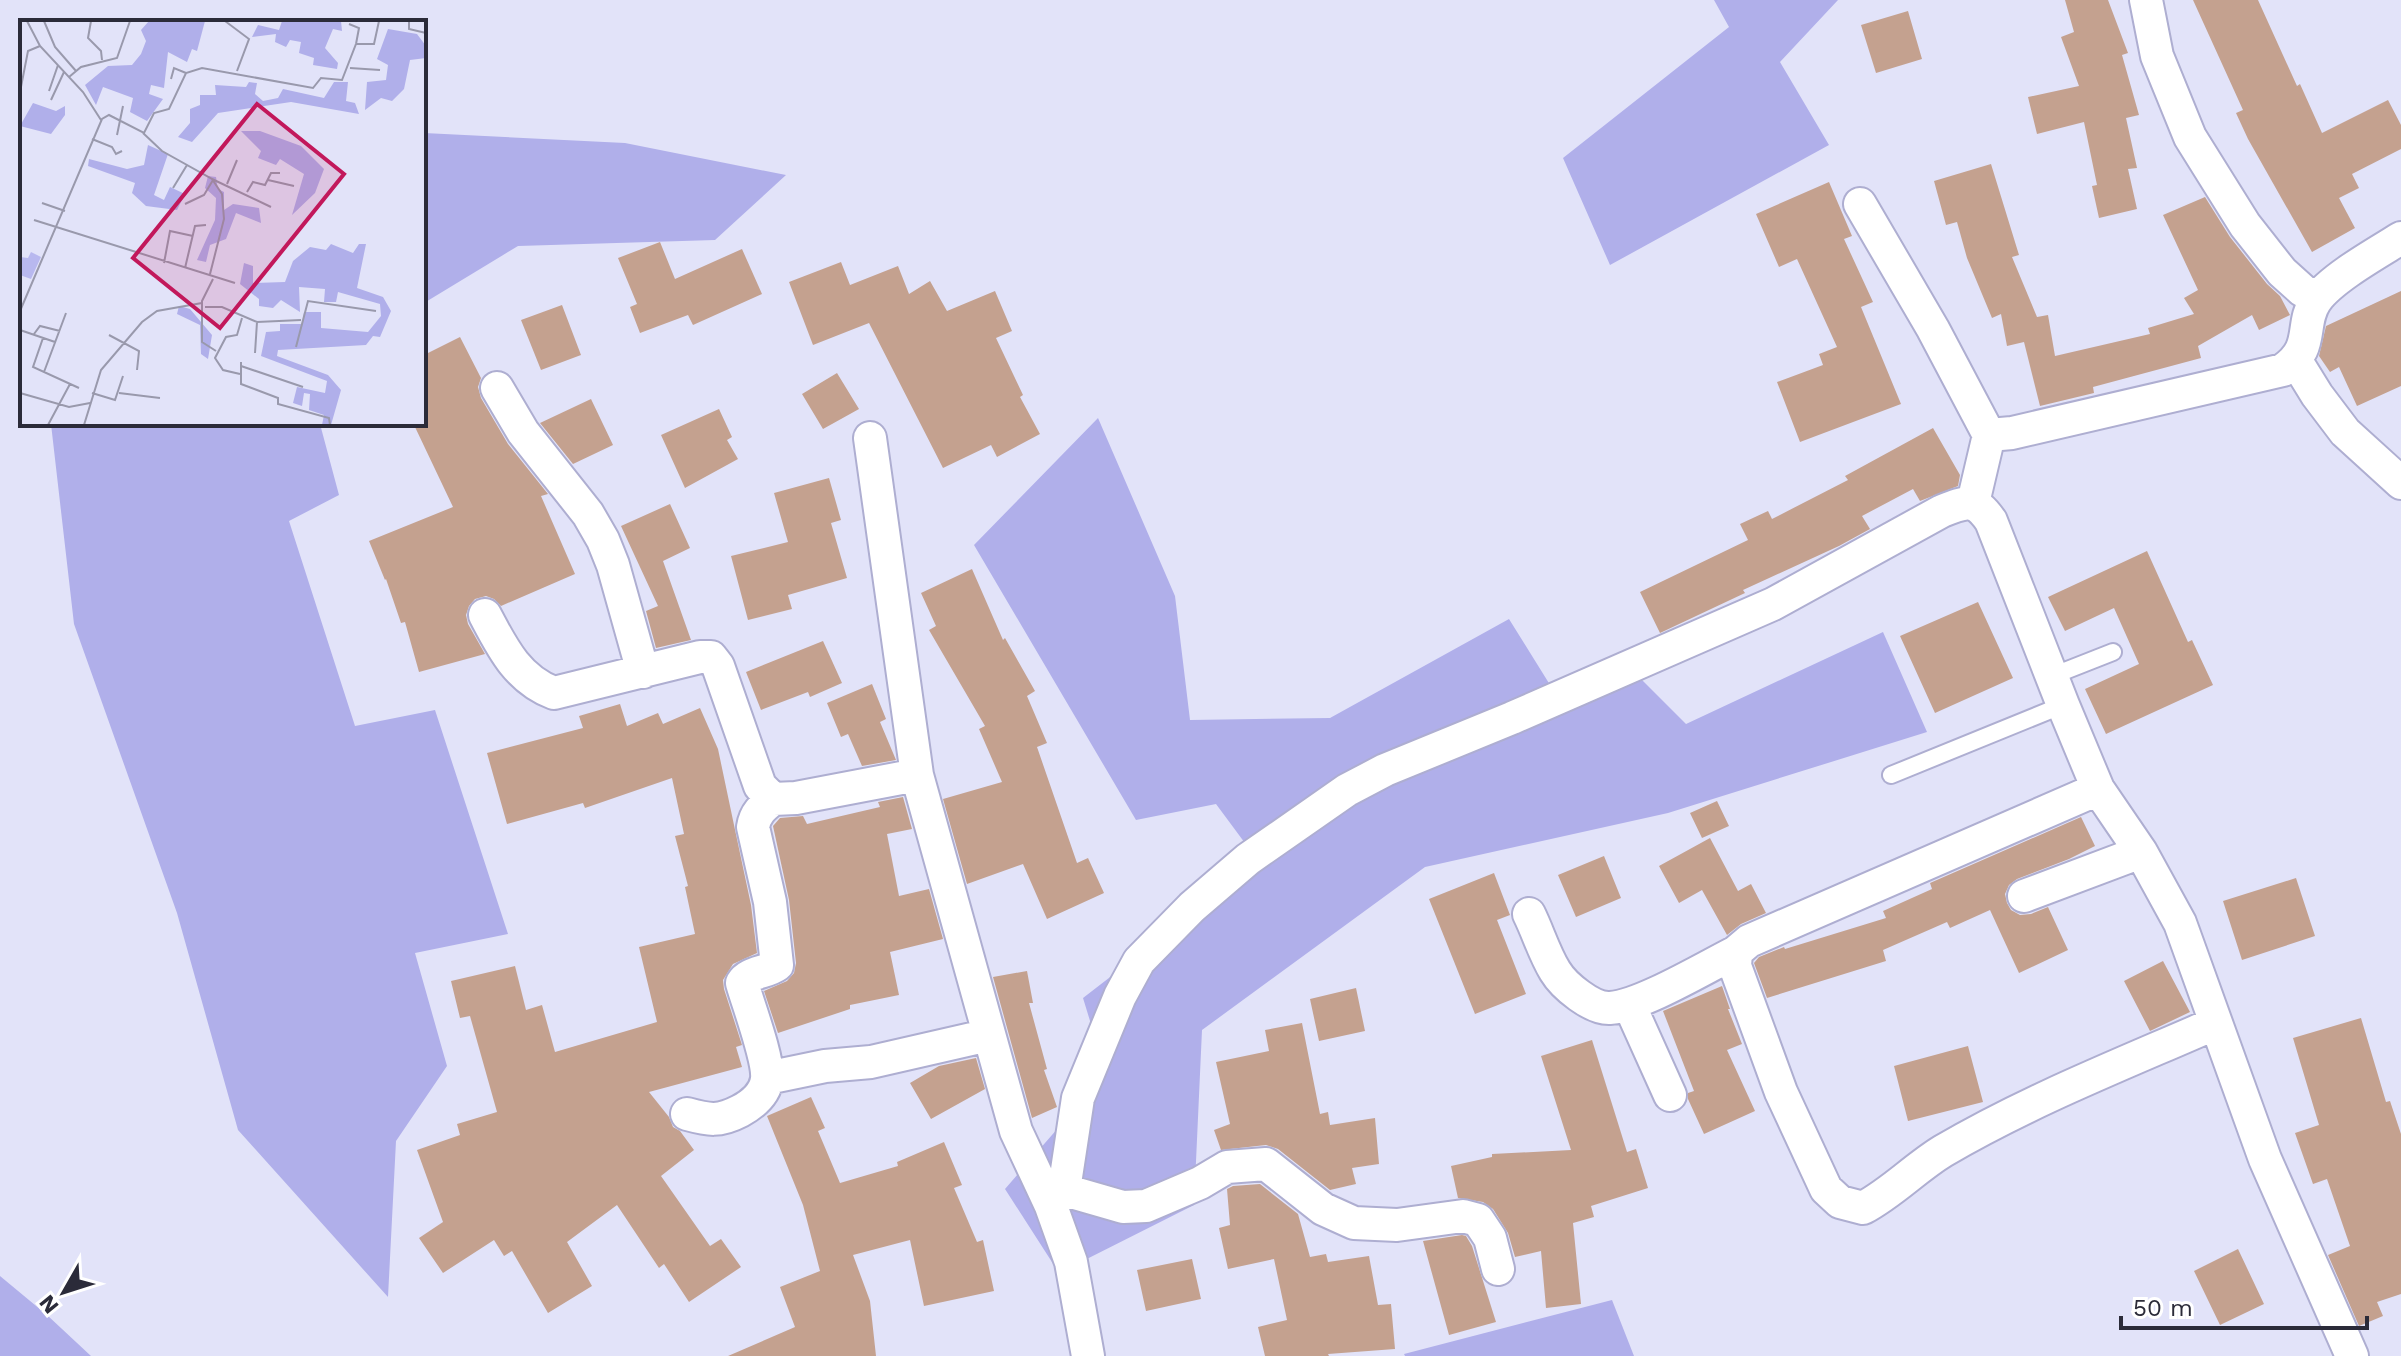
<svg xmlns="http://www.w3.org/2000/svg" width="2401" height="1356" viewBox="0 0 2401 1356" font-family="'Work Sans',sans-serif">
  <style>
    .forest { fill: #b0afea }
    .building { fill: #c4a18f }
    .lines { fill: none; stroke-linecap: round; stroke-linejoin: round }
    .lane-casing { stroke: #aeaed1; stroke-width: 20 }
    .street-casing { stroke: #aeaed1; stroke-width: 36 }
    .lane { stroke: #fff; stroke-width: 16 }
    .street { stroke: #fff; stroke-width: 32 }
    .inset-road { fill: none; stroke: #9999ac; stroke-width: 2 }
    .view { fill: #c2185b; fill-opacity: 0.15; stroke: #c2185b; stroke-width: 4 }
    .inset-edge { fill: none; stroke: #2b2b39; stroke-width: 4 }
  </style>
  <rect width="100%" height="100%" fill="#e2e3f9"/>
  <!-- forest -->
  <path class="forest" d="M1714,0H1838L1780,62L1829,145L1610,265L1563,158L1729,27Z
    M424,133L625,143L786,175L715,240L518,246L424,303Z
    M1098,418L1175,596L1190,720L1330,718L1509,619L1565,709L1640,678L1686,724L1883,632L1927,732L1668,813L1425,867L1202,1030L1194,1205L1059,1273L1005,1189L1106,1073L1083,998L1259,862L1216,804L1136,820L974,545Z
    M51,424H320L339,495L289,521L355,726L435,710L508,934L415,953L447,1066L396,1141L388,1297L238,1130L177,913L74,624Z
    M0,1276L47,1315L91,1356H0Z
    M1612,1300L1634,1356H1405L1404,1354Z"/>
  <!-- building -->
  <path class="building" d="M2065,0H2108L2128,53L2122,55L2139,115L2126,118L2137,168L2128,169L2137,209L2099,218L2092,186L2097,185L2084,122L2037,134L2028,97L2079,86L2061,37L2074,32Z
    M2193,0H2258L2297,86L2300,84L2322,133L2388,100L2401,125V149L2352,174L2359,188L2339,198L2355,228L2312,252L2248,139L2236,113L2243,110Z
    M1908,11L1922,59L1876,73L1861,25Z
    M1991,164L2019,255L2012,257L2037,317L2048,315L2055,356L2150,334L2148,328L2194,314L2184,298L2198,290L2163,215L2205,197L2230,237L2267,284L2280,296L2290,315L2259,330L2252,315L2198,346L2201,358L2093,387L2094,393L2040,406L2024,342L2007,346L2001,314L1992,318L1967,258L1957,222L1946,225L1934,181Z
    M1829,182L1852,236L1844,239L1873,302L1861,307L1901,404L1800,442L1777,382L1823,365L1819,354L1837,347L1797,259L1779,267L1756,214Z
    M660,242L675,279L742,249L762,294L693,325L688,315L640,333L630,307L637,304L618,258Z
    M841,262L850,285L898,266L909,294L930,281L947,311L995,291L1012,331L996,338L1023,395L1020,397L1040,434L997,457L991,445L943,468L869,323L813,345L789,282Z
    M2401,291V386L2357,406L2339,367L2330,372L2319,356L2326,326Z
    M562,305L581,355L541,370L521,320Z
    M460,337L481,378L478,387L481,398L508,444L548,494L541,496L575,574L501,606L494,599L486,596L475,599L469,606L466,615L468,624L485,654L419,672L405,622L401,623L386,579L385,580L369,541L453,507L415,427L424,424V355Z
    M837,373L859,409L823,429L802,394Z
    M591,399L613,445L573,464L540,423Z
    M719,409L732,437L727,440L738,459L685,488L661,435Z
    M1933,428L1960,475L1958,486L1920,501L1913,489L1862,516L1870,529L1839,546L1743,590L1745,593L1660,633L1640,592L1748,540L1740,524L1768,511L1772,519L1848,480L1845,476Z
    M829,478L841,520L831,523L847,578L788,595L792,609L748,620L731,556L788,542L774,493Z
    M670,504L690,548L663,561L691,640L656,648L646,611L658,606L621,526Z
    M2147,551L2188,642L2192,640L2213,685L2106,734L2085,689L2139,664L2114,608L2065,631L2048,597Z
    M972,569L1003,640L1005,638L1035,691L1027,696L1047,743L1037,747L1077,863L1088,858L1104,893L1047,919L1023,864L967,884L943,799L1002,782L979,729L985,726L929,630L936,626L921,593Z
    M1978,602L2013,678L1935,713L1900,636Z
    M823,641L842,683L810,697L808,692L761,710L746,672Z
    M872,684L886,719L880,722L896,760L862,766L848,734L841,737L827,703Z
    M620,704L627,726L658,713L663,724L700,708L718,749L734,825L751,905L757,953L733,964L723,980L724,989L742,1045L736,1047L742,1067L649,1092L669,1117L673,1127L680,1131L694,1150L661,1176L710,1246L721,1239L741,1267L689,1302L664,1264L659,1268L617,1205L567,1242L592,1286L548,1313L512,1251L504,1256L494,1240L443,1273L419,1238L443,1222L417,1150L460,1135L457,1124L497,1112L470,1016L460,1018L451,981L515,966L526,1010L542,1005L555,1052L657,1022L639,947L695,934L685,887L688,886L675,836L684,834L672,778L585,808L583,803L507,824L487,753L583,728L579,716Z
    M903,797L912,829L887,834L899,896L929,889L943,939L890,952L899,995L850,1005V1009L778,1033L764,991L787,981L794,973L796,963L789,900L773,826L780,818L803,816L807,824L880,807L878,802Z
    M1717,801L1729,826L1702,838L1690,813Z
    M2081,817L2095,846L2069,859L2017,879L2009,885L2005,894L2007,903L2011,910L2020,915L2031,914L2048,907L2068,950L2019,973L1990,910L1950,928L1947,922L1883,950L1886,961L1767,998L1754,963L1759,957L1784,947L1785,949L1886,918L1883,911L1932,889L1930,883Z
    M1710,838L1738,891L1751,884L1766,913L1741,924L1727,935L1702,890L1679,903L1659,866Z
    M1604,856L1621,898L1576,917L1558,875Z
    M1494,873L1510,915L1497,920L1526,994L1475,1014L1429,899Z
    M2296,878L2315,936L2242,960L2223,901Z
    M2163,961L2190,1012L2150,1031L2124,981Z
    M1027,971L1033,1003H1029L1047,1069L1044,1070L1057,1107L1032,1118L993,977Z
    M1722,986L1730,1009H1728L1742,1044L1727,1050L1755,1111L1704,1134L1688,1099V1093L1694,1091L1663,1011Z
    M1356,988L1365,1031L1319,1041L1310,999Z
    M2361,1018L2386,1102L2390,1101L2401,1134V1294L2377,1302L2383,1316L2359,1326L2328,1255L2350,1246L2327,1179L2313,1184L2295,1133L2319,1125L2293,1038Z
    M1302,1023L1320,1114L1328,1112L1330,1125L1375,1118L1379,1164L1352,1168L1356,1184L1330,1190L1278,1149L1266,1145L1221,1150L1214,1130L1230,1124L1216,1062L1269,1051L1265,1030Z
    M1592,1040L1627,1152L1636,1149L1648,1188L1591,1206L1594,1217L1573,1223L1581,1304L1546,1308L1541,1251L1515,1257L1508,1233L1493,1209L1483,1202L1458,1198L1451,1166L1492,1157V1154L1571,1150L1541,1056Z
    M1968,1046L1983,1102L1908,1121L1894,1066Z
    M976,1058L985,1089L931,1119L910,1083L939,1066Z
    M811,1097L825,1128L818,1131L840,1183L898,1166L897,1162L944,1142L962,1185L954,1188L977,1242L983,1240L994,1291L924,1306L910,1240L853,1255L870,1301L876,1356H728L795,1327L780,1287L820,1271L803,1205L767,1116Z
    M1260,1184L1298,1214L1310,1257L1326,1254L1328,1262L1369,1256L1378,1305L1391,1304L1395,1349L1328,1354L1329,1356H1265L1258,1327L1287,1320L1274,1259L1228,1269L1219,1228L1230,1225L1227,1189L1233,1186Z
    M1462,1235L1466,1236L1472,1246L1496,1322L1449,1335L1423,1241Z
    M2238,1249L2264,1304L2220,1325L2194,1271Z
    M1192,1259L1201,1299L1146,1311L1137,1270Z"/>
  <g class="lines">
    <defs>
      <path id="lane" d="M2052,676L2113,652
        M1891,775L2063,705"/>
      <path id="street" d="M2146,0L2157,56L2190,137L2245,225L2282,272L2302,290L2317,299
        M1860,204L1933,329L1989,435L1973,503
        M2296,361L2317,395L2345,432L2401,483
        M497,388L523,432L588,514L603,540L613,565L643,672
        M1989,435L2012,433L2283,370C2316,347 2299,326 2316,300C2332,278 2377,253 2401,238
        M870,438L917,775L1016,1131L1051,1206
        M485,615C502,647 517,679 554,693L700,657H711L718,666L760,786L773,799L796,798L917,775
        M2024,896L2141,852
        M1529,914C1538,932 1544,953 1555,971C1564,986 1592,1009 1610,1008C1641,1006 1706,967 1736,952L1749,941L2098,789
        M1736,952L1735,966L1781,1092L1826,1189L1840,1202L1863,1208C1893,1192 1915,1168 1943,1151C2030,1100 2125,1063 2216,1023
        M1629,1004L1670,1095
        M767,1078L825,1066L871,1062L989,1035
        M687,1114C709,1120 719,1122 740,1111C753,1104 765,1094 767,1079C769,1060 748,1004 742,983C748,972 766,973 777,965L770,902L753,827C755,813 763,807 773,799
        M1064,1190L1123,1207L1146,1206L1200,1183L1227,1167L1266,1164L1323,1209L1354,1223L1397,1225L1463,1216L1478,1220L1490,1238L1498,1269
        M1088,1356L1071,1262L1051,1206L1064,1190L1078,1098L1120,996L1139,961L1192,907L1248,859L1347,790L1385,770L1512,718L1773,604L1942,511C1967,501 1975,498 1991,521L2063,705L2098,789L2141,852L2180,923L2265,1159L2352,1356"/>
    </defs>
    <!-- lane casing -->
    <use href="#lane" class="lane-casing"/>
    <!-- street casing -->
    <use href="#street" class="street-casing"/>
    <!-- lane -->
    <use href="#lane" class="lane"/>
    <!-- street -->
    <use href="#street" class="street"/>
  </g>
  <!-- overview -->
  <g transform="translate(20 20)">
    <rect width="406" height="406" fill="#e2e3f9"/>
    <path d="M11,232L21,237L11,259L0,255V237L8,238Z" fill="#b8b8ef"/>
    <path d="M129,1H185L177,31L172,29L167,42L148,32L144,68L131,65L129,74L143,79L127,101L110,92L113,78L83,67L76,85L65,65L88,46L112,45L121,34L126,21L121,10ZM262,1H321L322,11L313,9L305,28L318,43L317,49L293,45L294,38L279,33L281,22L270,20L266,27L255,22L256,14L232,17L238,5L259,10ZM368,9L397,14L406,26V38L390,40L384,69L372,81L361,78L345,90L347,62L366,60L368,45L357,39ZM229,62L237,63L235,74L243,81L258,78L263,69L304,78L314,62H328L326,81L335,83L339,94L271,82L198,93L172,122L158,117L170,103V89L180,85V75H196L195,65L226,67ZM13,83L36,91L45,86V95L31,114L0,106ZM240,111L281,126L304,149L295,173L272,195L284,154L260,139L256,145L238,138L241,131L221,111ZM128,125L148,134L134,175L144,180L150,167L165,174L157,190L126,186L112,173L115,163L68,146L69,139L107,149L124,145ZM188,156L196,157L198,169L204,172V190L213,184L239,188L241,203L216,193L206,219L190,225L186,242L177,240L195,200L196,178L185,168ZM311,224L333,233L339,224H346L337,268L363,277L371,291L360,317L353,316L346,325L258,330L257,336L308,355L321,370L311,405H302L304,395L289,390L290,374L284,373L282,386L273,383L277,367L305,373L307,361L241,336L246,312L260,311V304H282L284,292H301V308L348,312L361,296L360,284L318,272L316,282H304L305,269L279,267L280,292L261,280L253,288L239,286V279L220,264L224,243L233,246V263L265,262L273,241L290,227L306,230ZM159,286L170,289L192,315L188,339L181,334L180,305L157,294Z" fill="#b0afea"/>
    <path class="inset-road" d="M7,1L20,26L63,72L81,100M24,1L35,27L56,51M71,1L68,18L81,31L82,40M205,1L229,19L217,51M389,1V9L406,13M329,4L339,8L336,24M330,48L360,50M49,57L61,47L97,38L110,1M151,59L154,48L166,53M29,71L38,45M0,72L8,31L20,26M31,80L44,52M123,113L142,131L192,159L202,174L204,199L190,254M97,115L103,86M72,119L92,127L96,134L102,131M192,159L251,187M248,160L274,166M207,164L217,140M153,168L167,145M227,172L233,162L245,165L251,153H260M22,183L45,191M165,184L184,175L193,160M14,200L215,263M144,243L150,211L173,216M165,248L175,206L186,205M193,259L182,281V322L196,331M185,287H202L237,302L281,300M0,291L82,99L89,95L124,113L134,93L149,89L166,53L182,48L293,68L301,58L322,60L336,24H354L359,1M0,310L35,322M14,314L20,306L40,311M89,315L119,331L117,350M23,318L13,347L59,368M276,327L288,281L356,291M235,333L237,302M221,342V364L258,378V384L309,398L310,405M221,346L283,367M24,352L46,293M220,354L203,350L195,338L206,317L217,315L222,298M0,373L49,387L70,383M72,373L95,380L103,356M99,373L140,378M28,405L50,364M64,405L81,350L122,302L137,291L182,283"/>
    <path class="view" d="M237,84L324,154L200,308L113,238Z"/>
    <rect width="406" height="406" class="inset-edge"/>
  </g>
  <!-- north arrow -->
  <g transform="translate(64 1292) rotate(231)" stroke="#ffffff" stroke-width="6" paint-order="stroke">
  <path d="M0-6L14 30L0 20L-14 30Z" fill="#2b2b39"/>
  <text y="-12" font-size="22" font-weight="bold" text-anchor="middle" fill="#2b2b39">N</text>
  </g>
  <!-- scale -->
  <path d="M2121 1316v12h246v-12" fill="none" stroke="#2b2b39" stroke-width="4"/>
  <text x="2133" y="1316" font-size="24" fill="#2b2b39" stroke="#ffffff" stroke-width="6" paint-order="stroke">50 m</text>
</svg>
